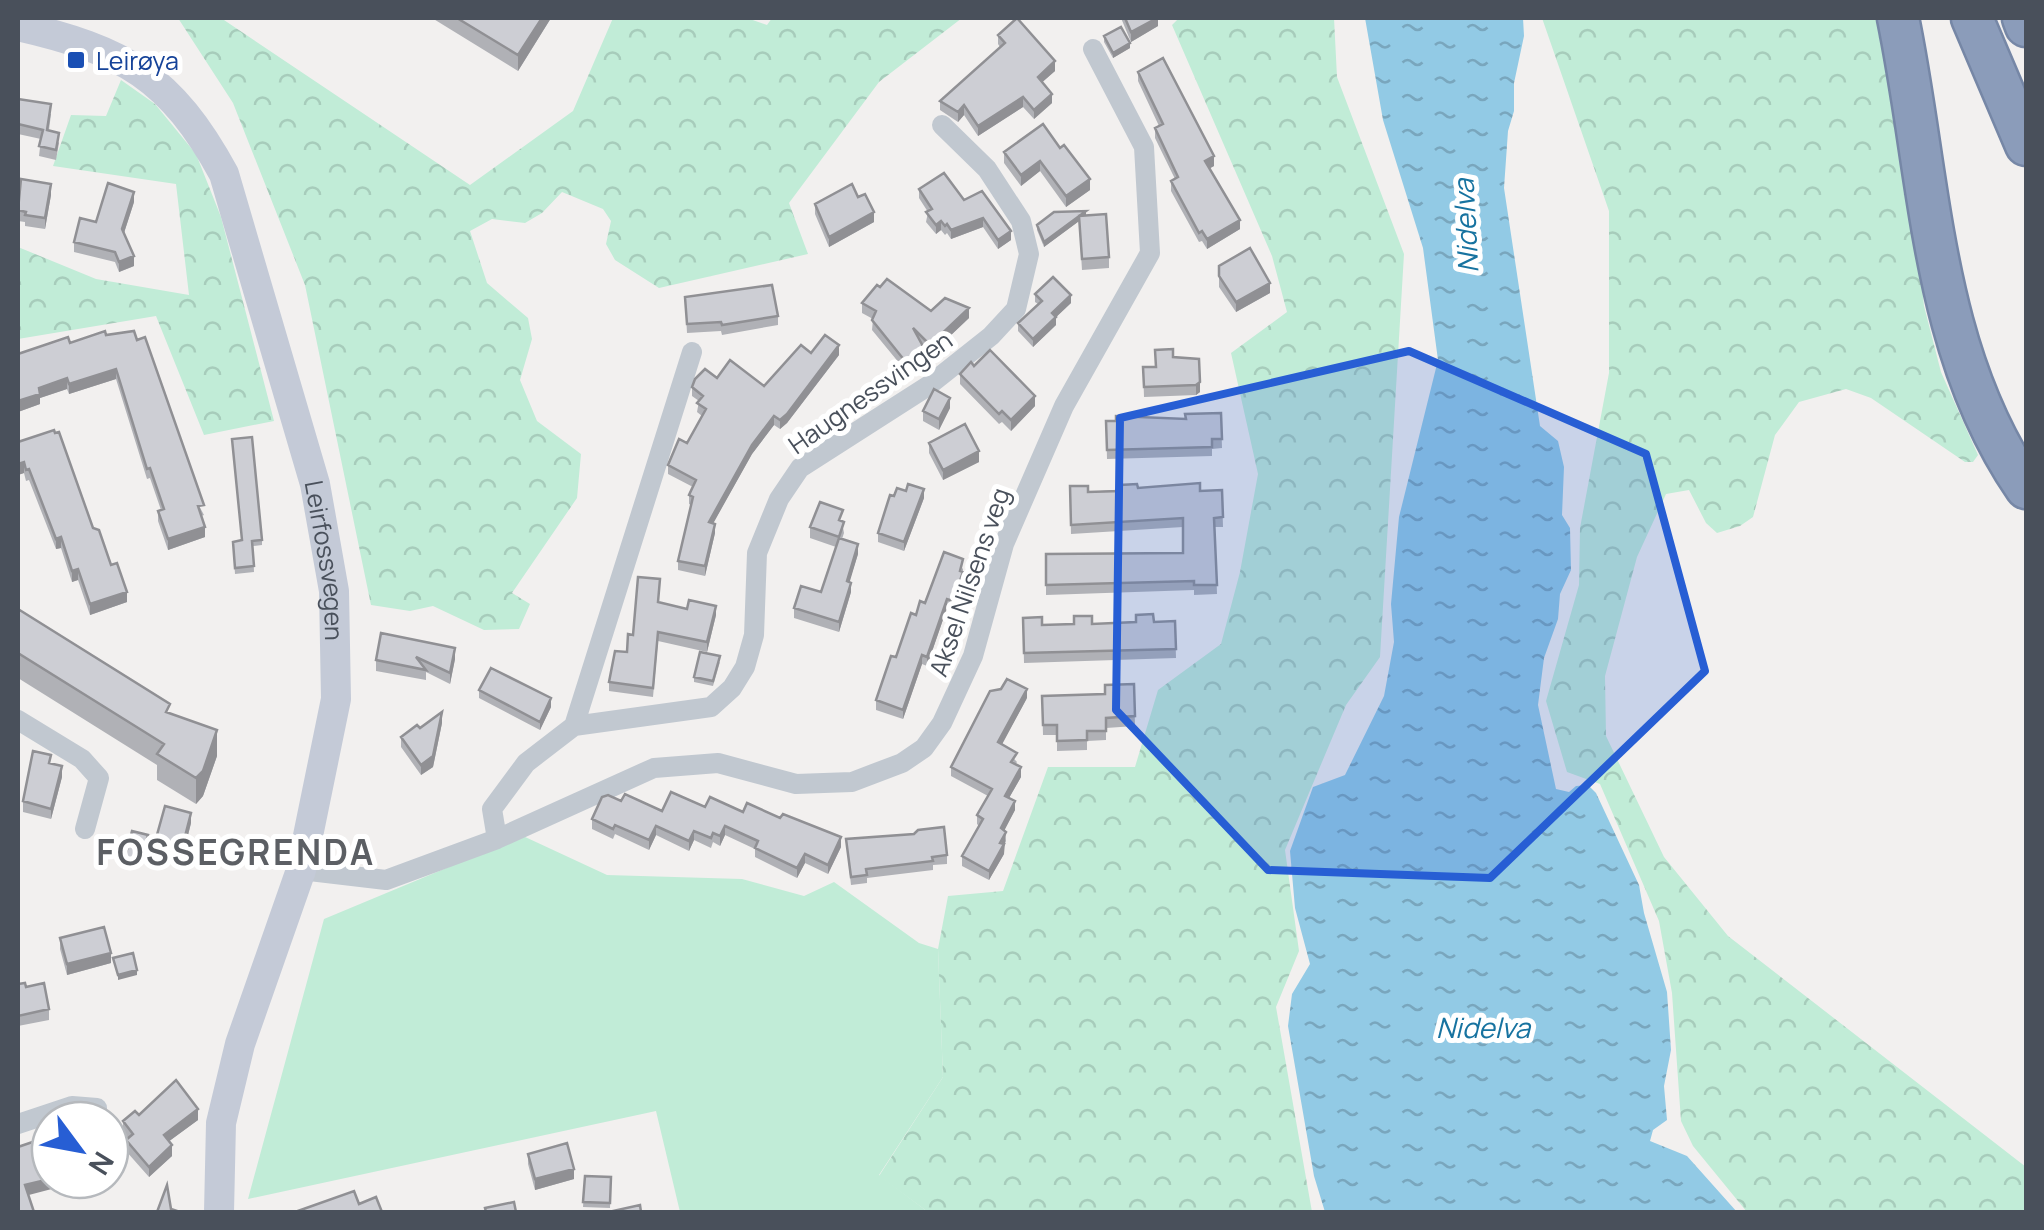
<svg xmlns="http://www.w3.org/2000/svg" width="2044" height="1230" viewBox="0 0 2044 1230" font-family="Manrope,sans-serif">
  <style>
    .green { fill: #c1ecd7 }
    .forest { fill: url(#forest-crowns) }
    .water { fill: url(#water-ripples) }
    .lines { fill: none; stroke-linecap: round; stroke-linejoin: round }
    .highway-casing { stroke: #7687a6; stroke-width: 45 }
    .street { stroke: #c1c8d0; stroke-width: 20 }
    .secondary { stroke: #c4cad7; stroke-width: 30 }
    .highway { stroke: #8b9cba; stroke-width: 40 }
    .wall { fill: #b0b1b6 }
    .shaded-wall { fill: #909094 }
    .building { fill: #cdced4; stroke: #909094; stroke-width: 2.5 }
    .marked { fill: #275ed4; fill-opacity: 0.2; stroke: #275ed4; stroke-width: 8; stroke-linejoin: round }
    .transit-dot { fill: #1a4fb4; stroke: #fff; stroke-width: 4 }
    .labels { text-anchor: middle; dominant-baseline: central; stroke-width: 10; stroke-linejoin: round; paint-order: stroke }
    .transit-label { font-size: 25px; fill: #164399; stroke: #fff; text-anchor: start }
    .street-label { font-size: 25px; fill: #49505b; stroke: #fff }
    .water-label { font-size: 28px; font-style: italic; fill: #1773a0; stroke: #fff }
    .district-label { font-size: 35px; font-weight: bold; letter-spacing: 2.5px; fill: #5c5f64; stroke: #fff }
  </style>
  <defs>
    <pattern id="forest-crowns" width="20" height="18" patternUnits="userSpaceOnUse" patternTransform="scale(2.5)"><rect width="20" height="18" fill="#c1ecd7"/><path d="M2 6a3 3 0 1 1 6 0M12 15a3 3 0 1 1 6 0" fill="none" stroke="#a7ccbb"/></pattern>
    <pattern id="water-ripples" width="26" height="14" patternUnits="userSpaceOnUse" patternTransform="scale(2.5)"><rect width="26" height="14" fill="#92cae5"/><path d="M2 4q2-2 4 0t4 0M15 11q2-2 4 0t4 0" fill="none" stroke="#79a6bd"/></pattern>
  </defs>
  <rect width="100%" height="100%" fill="#f2f0ef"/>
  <!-- green -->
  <path class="green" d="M523,836L607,875L742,879L804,896L834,882L919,943L938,949L943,1077L879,1175L928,1212H680L656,1111L248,1199L324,919Z"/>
  <!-- forest -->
  <path class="forest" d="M178,18H221L470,185L573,111L613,18H747L767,25L772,18H962L879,82L789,203L808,254L659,288L615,260L606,244L611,221L603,209L562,192L542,213L525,223L492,219L470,231L487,283L528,318L532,339L520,380L537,421L581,454L577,498L512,593L530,604L519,629L484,630L433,606L410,611L371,605L305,285L233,103Z
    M1179,18H1334L1337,77L1404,254L1380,657L1346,705L1285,850L1299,951L1276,1007L1312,1212H928L879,1176L943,1077L938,949L948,896L1003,891L1048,767H1135L1158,690L1221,644L1240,572L1258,474L1231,353L1287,312L1272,256L1172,25Z
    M1542,18H1883L1901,78L1924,306L1941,372L1978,455L1973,462H1965L1871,398L1846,389L1799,402L1775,435L1753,517L1740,526L1717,533L1706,523L1689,490L1666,494L1637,557L1605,676L1606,736L1664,857L1728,936L2026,1167V1212H1747L1693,1146L1681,1121L1672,993L1659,921L1600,784L1567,772L1546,701L1579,585L1580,528L1609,373V211Z
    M121,80L155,104L196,154L221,217L274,421L204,435L156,316L18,339V247L96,279L189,295L176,184L53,166L71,115L106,116Z"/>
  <!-- water -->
  <path class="water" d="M1365,18H1523L1524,36L1514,83V111L1508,131L1504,188L1540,426L1558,441L1564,467L1562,515L1570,528L1571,570L1560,594L1558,619L1544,658L1538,705L1556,789L1569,792L1576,786L1588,785L1596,793L1639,885L1644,913L1667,992L1671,1050L1664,1086L1667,1120L1653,1130L1650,1141L1687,1156L1737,1212H1325L1314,1176L1288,1026L1292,994L1310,964L1295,908L1290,851L1313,787L1345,775L1384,696L1394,642L1391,604L1399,517L1438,360L1423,248L1383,120Z"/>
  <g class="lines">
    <defs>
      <path id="highway" d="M1898,18C1931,178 1930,349 2026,488
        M1972,18L2026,145
        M2023,18L2026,26"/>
    </defs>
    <!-- highway casing -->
    <use href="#highway" class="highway-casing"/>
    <!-- street -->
    <path class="street" d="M18,720L82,759L99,778L85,829
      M574,726L711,707L732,688L745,667L754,635L757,553L779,499L800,468L928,386L991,336L1016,309L1029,254L1021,221L987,169L942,125
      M497,839L492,809L526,763L574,726L692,352
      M301,870L386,880L497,839L654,768L718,763L796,784L852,782L902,763L924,748L942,723L973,656L1004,544L1064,406L1150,253L1144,147L1093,49
      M18,1124L72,1106L97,1108"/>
    <!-- secondary -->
    <path class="secondary" id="s1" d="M18,26C124,50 171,77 224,174L315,484L334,591L336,699L301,870L240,1044L221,1123L219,1212"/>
    <!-- highway -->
    <use href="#highway" class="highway"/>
  </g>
  <!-- wall -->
  <path class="wall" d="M432,18H551L518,71Z
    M1121,18H1158V26L1131,42Z
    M998,35L1055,71L1042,82L1052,103L1034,119L1023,107L978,136L964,115L958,122L940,110V101L1000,47L998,44Z
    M1104,36L1130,48L1113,58L1104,42Z
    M1138,72L1214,166L1210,168L1240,229L1207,249L1202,241L1199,242L1171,191V181L1175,179L1155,138V128L1159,126L1138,81Z
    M18,99L51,114L49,130L59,143L56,160L39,156L41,139L18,134Z
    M1043,124L1090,190L1066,207L1040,171L1021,186L1004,163V152Z
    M919,189L964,200L1011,240L998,249L983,227L951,239L947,233L945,235L941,230L936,234L926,222L928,212L919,198Z
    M51,195L45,229L25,226V222L18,221V201Z
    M858,197L874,222L829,247L815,214V204Z
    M134,202L124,233L134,266L119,272L115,262L74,252V242L96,222Z
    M1086,216L1109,257V268L1082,270L1079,221L1044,247L1037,230V225Z
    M1219,266L1270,293L1236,312L1219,287Z
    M1035,294L1071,303L1056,317V325L1033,347L1018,331V323L1038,304L1035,302Z
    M685,297L778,316V325L722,335L721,331L687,333Z
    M862,303L931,311L969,318L930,355L924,348L925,360L909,375L872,330L873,319L862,313Z
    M105,331L204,515L201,516L205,537L168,550L158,521V511L161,510L150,478L147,479L116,379L69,394L67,389L40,398V404L18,412V354L70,343Z
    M811,353L839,355L787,423L780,429L774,425L752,454L713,523L715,533L705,576L678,570V561L691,505L689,504V495L693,487L668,474V465L687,443L702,416L697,412L699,401L692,396V387L717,378L764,386Z
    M1173,357L1199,359L1200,392L1196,395L1144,397L1143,367H1155Z
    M960,374L1035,406L1011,431L1002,422L999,424L960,384Z
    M950,408L939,430L923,421V411Z
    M1221,413L1222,448L1212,449V456L1107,459L1106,421L1186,419Z
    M18,442L93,528L111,565L127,602L90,615L78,580L72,582L61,548L56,549L29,480L26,481L24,473L18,475Z
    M929,443L979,462L943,480L929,453Z
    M1070,486L1088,492L1138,488L1200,491L1222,490L1223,527H1215L1217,594L1194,595V590L1046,595V554L1183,553V527L1071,534Z
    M894,496L924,498L904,551L878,542V533Z
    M842,522L844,533L842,539L858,554L849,582L851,592L839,632L794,618V608L821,592L836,547L810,538V527Z
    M262,540V545L253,546L254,572L235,574L233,542Z
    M963,568V582L953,611L947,608L927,666L922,664L903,719L876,710V700L916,615L925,603Z
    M658,602L716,615L707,652L658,641L653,697L609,691V682L627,652L633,635Z
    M18,609L170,714L217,756L203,796L196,804L157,780V765L18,678Z
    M1023,618L1042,625L1175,621L1176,658L1024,663Z
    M455,648V659L450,684L426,672V680L376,671V660Z
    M720,662L713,686L694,682V677Z
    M1134,684L1135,726L1106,728V740L1087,741V750L1057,751V735H1043L1042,696L1105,694Z
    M479,690L551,707L540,730L479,698Z
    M1027,698L1001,745L1017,762L1015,765L1021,777L1009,798L1015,810L1004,830L1006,841L1004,846V854L989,880L962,866V856L979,826L977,824V815L988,796L951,776V767Z
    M442,723L433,767L421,775L401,747V737L420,728Z
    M51,763L62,777L51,819L23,812V801Z
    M621,801L662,811L705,807L743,812L841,847L828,874L805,863L797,878L755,857V849L725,835L720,846L713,842L711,848L694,840L689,851L656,835L649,850L615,834L613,839L592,829V819Z
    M191,823L182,859L155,852V842Z
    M846,839L947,855V864L933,865V870L867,878V883L851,885Z
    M148,840L140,867L125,862V857Z
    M60,938L111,963L67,975L60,949Z
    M18,984L26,987L49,1009V1020L18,1026Z
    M139,1115L198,1120L169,1141L172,1156L149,1177L126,1151V1140L128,1138L123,1132V1121Z
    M528,1154L574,1179L535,1190L528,1164Z
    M585,1176L611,1177L610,1208L583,1207Z"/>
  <!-- shaded-wall -->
  <path class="shaded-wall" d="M542,18H551L518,71V55Z
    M1158,18V26L1131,42V32Z
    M1130,43V48L1113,58V53Z
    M1055,61V71L1038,86V77Z
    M1052,94V103L1034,119V110Z
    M1023,97V107L978,136V126Z
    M964,105V115L958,122V112Z
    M1214,156V166L1205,171V161Z
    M1040,161V171L1021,186V175Z
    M1090,179V190L1066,207V196Z
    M51,184V195L45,229V218Z
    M134,192V202L122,239V229Z
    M1086,211V216L1044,247V242Z
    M874,212V222L829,247V237Z
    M983,218V227L951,239V230Z
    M1240,220V229L1207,249V239Z
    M941,221V230L936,234V225Z
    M1011,231V240L998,249V240Z
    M134,256V266L119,272V262Z
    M1270,283V293L1236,312V302Z
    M1071,295V303L1052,321V313Z
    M969,308V318L930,355V345Z
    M1056,317V325L1033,347V339Z
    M839,345V355L787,423L780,429V420Z
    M925,350V360L909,375V366Z
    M116,369V379L69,394V384Z
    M67,378V389L40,398V404L18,412V401L39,388Z
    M1200,382V392L1196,395V385Z
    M1035,396V406L1011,431V420Z
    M950,398V408L939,430V419Z
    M774,416V425L752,454L709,531V522L752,445Z
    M979,451V462L943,480V470Z
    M24,462V473L18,475V464Z
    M924,489V498L904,551V542Z
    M715,524V533L705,576V566Z
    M205,527V537L168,550V539Z
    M61,537V548L56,549V539Z
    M858,544V554L847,591V581Z
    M78,569V580L72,582V571Z
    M963,572V582L953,611V601Z
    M851,583V592L839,632V622Z
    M127,592V602L90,615V604Z
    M947,599V608L927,666V657Z
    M716,606V615L707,652V642Z
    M455,648V659L450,684V673Z
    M922,655V664L903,719V710Z
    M1027,689V698L998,752V742Z
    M551,698V707L540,730V722Z
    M442,712V723L433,767L421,775V765Z
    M217,730V756L203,796L196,804V778Z
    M62,766V777L51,819V809Z
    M1021,767V777L1005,805V796Z
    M1015,801V810L1001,837V828Z
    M191,813V823L182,859V848Z
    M656,826V835L649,850V840Z
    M725,826V835L720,846V836Z
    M694,831V840L689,851V841Z
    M1006,832L1004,854L989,880V871Z
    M841,837V847L828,874V865Z
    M805,854V863L797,878V868Z
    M111,953V963L67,975V964Z
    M137,970V975L118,980V975Z
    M198,1109V1120L164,1145V1135Z
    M172,1145V1156L149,1177V1167Z
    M574,1169V1179L535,1190V1179Z
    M50,1179V1180H86L25,1196V1185Z"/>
  <!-- building -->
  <path class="building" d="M457,18H542L518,55Z
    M1017,18L1055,61L1038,77L1052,94L1034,110L1023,97L978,126L964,105L958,112L940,101L1005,43L998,35Z
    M1125,18H1157L1131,32Z
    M1121,27L1130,43L1113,53L1104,36Z
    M1163,58L1214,156L1205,161L1240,220L1207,239L1202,231L1199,233L1171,181L1178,177L1155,128L1163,124L1138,72Z
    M18,99L51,104L47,130L59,133L56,150L39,146L43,130L18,124Z
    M1043,124L1060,148L1064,145L1090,179L1066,196L1040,161L1021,175L1004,152Z
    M944,173L964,200L982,191L1011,231L998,240L983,218L951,230L947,224L945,226L941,221L936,225L926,212L932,209L919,189Z
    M21,179L51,184L45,218L25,215L26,212L18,210Z
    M108,183L134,192L122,229L134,256L119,262L115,252L74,242L80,218L96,222Z
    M852,184L858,197L865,194L874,212L829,237L815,204Z
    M1086,211L1044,242L1037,225L1054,212Z
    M1106,214L1109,257L1082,259L1079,216Z
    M1250,248L1270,283L1236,302L1219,276V266Z
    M1053,277L1071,295L1052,313L1056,317L1033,339L1018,323L1042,301L1035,294Z
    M887,279L931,311L945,298L969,308L930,345L913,328L925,350L909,366L872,320L876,311L862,303L877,285L880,287Z
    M772,285L778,316L722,325L721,322L687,324L685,297Z
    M105,331L106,335L134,331L137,340L145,337L204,505L198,506L205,527L168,539L158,511L164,509L150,468L147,469L116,369L69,384L67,378L39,388L40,394L18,401V354L68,337L70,343Z
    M825,335L839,345L787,414L780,420L774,416L752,445L709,522L715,524L705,566L678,561L693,497L689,495L696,480L668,465L679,439L687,443L706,409L697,403L703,396L692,387L695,379L705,369L717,378L730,360L764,386L801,345L811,353Z
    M1173,349V357L1199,359L1200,382L1196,385L1144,387L1143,367H1156L1155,350Z
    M990,350L1035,396L1011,420L1002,411L999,414L960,374L971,362L974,366Z
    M934,389L950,398L939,419L923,411Z
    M1221,413L1222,439H1212V447L1107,450L1106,421H1116V416L1186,419L1185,414Z
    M965,424L979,451L943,470L929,443Z
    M54,430L55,433L59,432L93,528L99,530L111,565L117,563L127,592L90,604L78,569L72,571L61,537L56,539L29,469L26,470L24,462L18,464V442Z
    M252,437L262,540L252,541L254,566L235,568L233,542L242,540L232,439Z
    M1200,483V491L1222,490L1223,517L1214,518L1217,585H1194V581L1046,585V554L1183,553V518L1071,525L1070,486H1088V492L1120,491V485L1137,484L1138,488Z
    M908,484L924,489L904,542L878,533L890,495L894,496L897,488L906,491Z
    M820,502L843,510L839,520L844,522L839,537L810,527Z
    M839,538L858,544L847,581L851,583L839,622L794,608L801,586L821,592Z
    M944,552L963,559L960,571L963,572L953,601L947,599L927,657L922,655L903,710L876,700L891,656L896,657L911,613L916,615L920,601L925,603Z
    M638,577L660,579L658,602L687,609L689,600L716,606L707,642L658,632L653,688L609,682L615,651L627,652L628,634L633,635Z
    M18,609L170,704L166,712L217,730L203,771L196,778L157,754L164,744L18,653Z
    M1153,614L1154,622L1175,621L1176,649L1024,653L1023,618L1042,617V625L1074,624V616H1092V624L1136,622V615Z
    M381,633L455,648L450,673L416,657L426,670L376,660Z
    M700,652L720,656L713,681L694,677Z
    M491,668L551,698L540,722L479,690Z
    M1007,679L1027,689L998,742L1017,753L1011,762L1021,767L1005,796L1015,801L1001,828L1006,832L1000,843L1004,844L989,871L962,856L983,819L977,815L992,789L951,767L990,691L1001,689Z
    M1134,684L1135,716L1106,718V731H1087V740L1057,741V725H1043L1042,696L1105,694V685Z
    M442,712L433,756L421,765L401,737L417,725L420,728Z
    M33,751L51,755L49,763L62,766L51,809L23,801Z
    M671,792L705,807L710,797L743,812L747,803L780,818L783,814L841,837L828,865L805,854L797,868L755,848L758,841L725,826L720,836L713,833L711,838L694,831L689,841L656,826L649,840L615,825L613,829L592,819L602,797L608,795L621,801L625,794L662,811Z
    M165,806L191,813L182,848L155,842Z
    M944,827L947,855L932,857L933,861L866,869L867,875L851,877L846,839L914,834L918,830Z
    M132,831L148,835L140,861L125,857Z
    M104,927L111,953L67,964L60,938Z
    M133,953L137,970L118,975L113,958Z
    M25,983L26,987L44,983L49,1009L18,1016V984Z
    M176,1080L198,1109L164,1135L172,1145L149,1167L126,1140L133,1134L123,1121L135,1111L139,1115Z
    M50,1136V1179L25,1185L34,1212H18V1147Z
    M567,1143L574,1169L535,1179L528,1154Z
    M585,1176L611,1177L610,1203L583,1202Z
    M167,1185L171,1209L180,1212H157Z
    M354,1191L359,1204L376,1197L382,1212H295Z
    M514,1202L516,1212H486L485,1208Z
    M640,1205L641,1212H613V1211Z"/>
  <!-- marked area -->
  <path class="marked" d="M1409,351L1646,454L1705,671L1490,878L1268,870L1116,710L1120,418Z"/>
  <!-- markers -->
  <rect class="transit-dot" x="66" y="50" width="20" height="20" rx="5"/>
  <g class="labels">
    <!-- transit labels -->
    <g class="transit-label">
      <text x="96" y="60">Leirøya</text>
    </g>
    <!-- street labels -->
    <g class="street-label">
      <text transform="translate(870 392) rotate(-35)">Haugnessvingen</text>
      <text stroke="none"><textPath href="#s1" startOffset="665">Leirfossvegen</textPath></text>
      <text transform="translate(969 582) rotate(-71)">Aksel Nilsens veg</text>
    </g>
    <!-- water labels -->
    <g class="water-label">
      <text transform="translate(1465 226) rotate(-93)">Nidelva</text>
      <text x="1483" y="1027">Nidelva</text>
    </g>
    <!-- district labels -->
    <g class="district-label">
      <text x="236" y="852">FOSSEGRENDA</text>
    </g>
  </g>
  <!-- border -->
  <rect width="2044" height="1230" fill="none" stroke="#49505b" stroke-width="40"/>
  <!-- north arrow -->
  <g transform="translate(80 1150) rotate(122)"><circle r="48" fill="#ffffff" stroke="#b6b9bd" stroke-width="2.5"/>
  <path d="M0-8L18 38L0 25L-18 38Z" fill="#275ed4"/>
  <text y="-15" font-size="28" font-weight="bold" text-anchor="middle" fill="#49505b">N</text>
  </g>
</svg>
